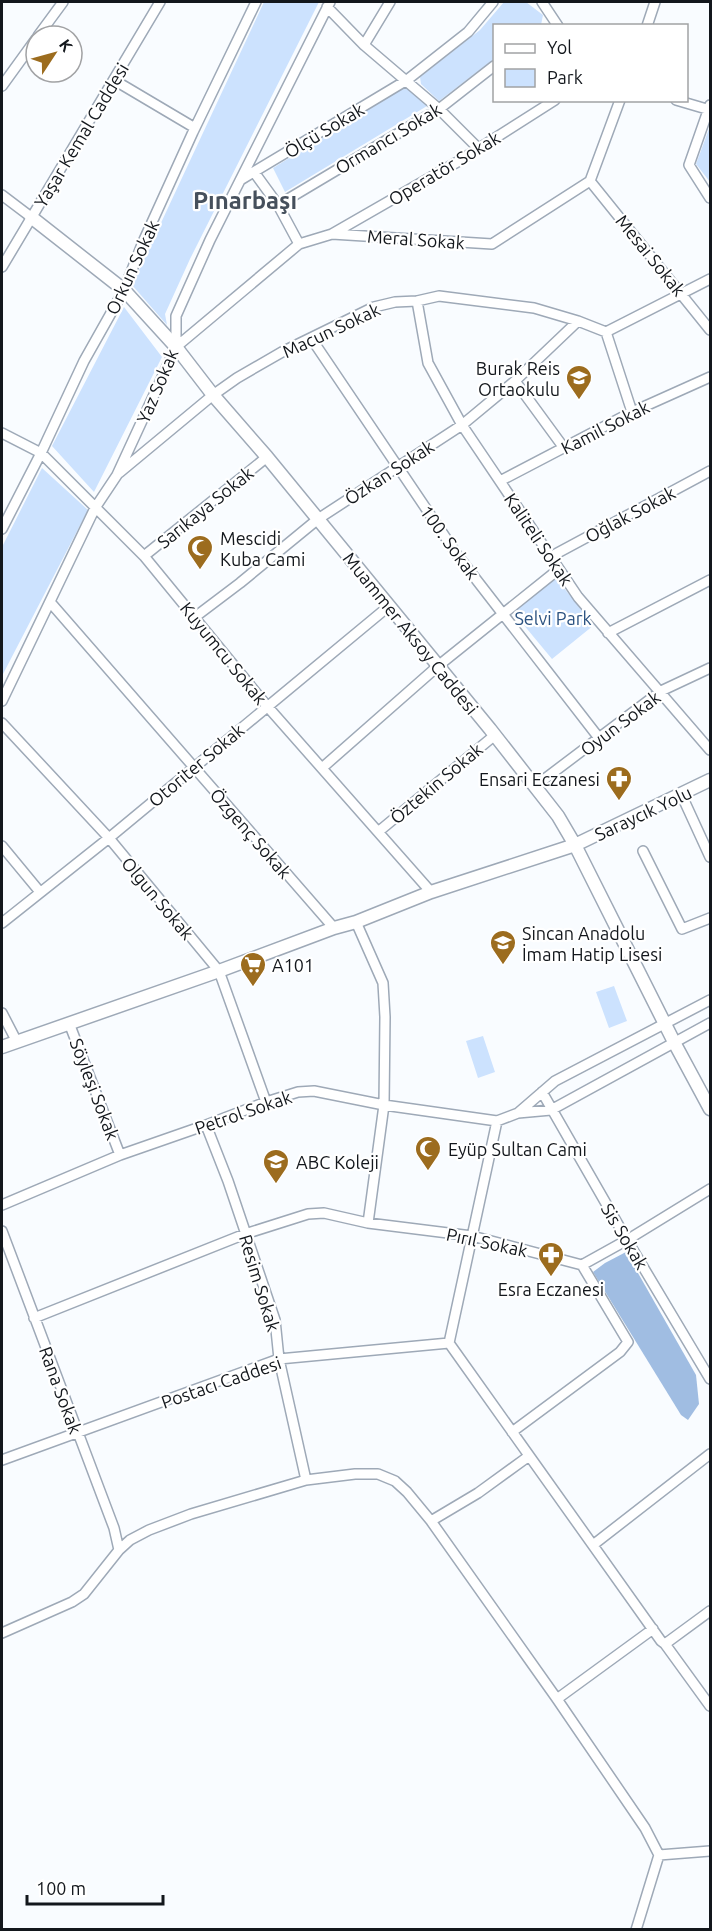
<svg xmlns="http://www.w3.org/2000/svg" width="712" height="1931" viewBox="0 0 712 1931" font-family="Ubuntu,sans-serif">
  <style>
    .green { fill: #cce2fe }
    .forest { fill: #a0bde2 }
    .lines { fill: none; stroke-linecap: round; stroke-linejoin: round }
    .minor-casing { stroke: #9ea9b7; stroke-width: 12 }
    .major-casing { stroke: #9ea9b7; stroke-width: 15 }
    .minor { stroke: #fff; stroke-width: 9 }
    .major { stroke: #fff; stroke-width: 12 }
    .labels { text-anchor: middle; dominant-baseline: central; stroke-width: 4.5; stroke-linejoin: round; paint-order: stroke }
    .street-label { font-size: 18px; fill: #13171c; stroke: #fff }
    .poi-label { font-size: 18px; fill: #13171c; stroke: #fff; text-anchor: start }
    .park-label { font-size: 18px; fill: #2b5281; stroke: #fff }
    .district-label { font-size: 24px; font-weight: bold; fill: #46505c; stroke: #fff }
  </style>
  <rect width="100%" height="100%" fill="#f9fcff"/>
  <!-- green -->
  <path class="green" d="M264,2H319L190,259L165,314L167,325L132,285Z
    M504,2H526L543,15L541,25L494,26V59L439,101L421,84L420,77L480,30Z
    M405,87L427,106L285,192L273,168Z
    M710,126V182L696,164Z
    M124,307L162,357L94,492L52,446Z
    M42,468L88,510L2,676V547Z
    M555,577L594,625L552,659L513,612Z
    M614,986L627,1021L609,1028L596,992Z
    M483,1036L495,1072L478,1078L466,1041Z"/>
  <!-- forest -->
  <path class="forest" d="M626,1252L696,1375L699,1404L688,1420L681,1415L593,1272L605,1263Z"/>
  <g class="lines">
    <defs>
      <path id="minor" d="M542,2L558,26
        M327,7L364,45L439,109L478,148
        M647,26L655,2
        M38,36L63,2
        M364,45L390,2
        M114,80L195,128
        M2,86L36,39
        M676,100L710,110
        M710,105L689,165L710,198
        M254,172L278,205L299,244
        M242,179L407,80L468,32L493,2
        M590,181L710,330
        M2,195L31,217
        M278,205L439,109L494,66
        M332,234L459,161L555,100
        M2,267L160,2
        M417,301L428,363L462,425L578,597L710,750
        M606,332L632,412
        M311,338L458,556L599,738
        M176,347L299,244L332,234L492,244L590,181L620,100
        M515,381L564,448
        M2,433L41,453L144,556L267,706L431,892
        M119,473L213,395L237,378L282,352L374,307L395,302L417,301L439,296L534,308L578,321L606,332L710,279
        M500,481L632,412L710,377
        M2,529L41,453L84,361L124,290L143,242L193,132L256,2
        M144,556L267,457
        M550,557L710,471
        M50,602L334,928
        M195,617L240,583L318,519L462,425L515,381L578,321
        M608,633L710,580
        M2,701L95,508L117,475L176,347V316L210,240L330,2
        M2,723L109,838L219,971L266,1102
        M322,768L438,666L559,569
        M534,787L661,691L710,668
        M682,796L710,857
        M378,832L495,735
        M2,846L40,892
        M643,851L682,929L710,918
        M356,922L383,983L385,1017L384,1105L368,1223
        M2,923L109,838L389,606
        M2,1013L17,1042
        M69,1023L120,1155
        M542,1092L627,1240L710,1379
        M518,1113L555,1081L710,1000
        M497,1121L449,1343L661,1641L665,1644L710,1706
        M206,1125L228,1181L275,1320L279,1359L306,1480
        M2,1205L120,1155L206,1125L266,1102L298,1092L314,1091L384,1105L497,1121L518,1113L551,1110L710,1023
        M2,1231L114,1528L119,1550
        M34,1318L245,1234L308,1214L324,1213L368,1223L472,1236L582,1265L627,1240L710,1189
        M512,1432L620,1352L628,1342L582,1265
        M2,1460L279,1359L449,1343
        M431,1521L478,1493L529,1456
        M593,1545L710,1454
        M2,1633L72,1602L84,1594L119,1550L130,1540L149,1530L191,1514L306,1480L355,1474H378L395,1481L407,1492L431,1521L557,1699L645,1828L659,1855L636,1930
        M665,1644L710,1611
        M557,1699L653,1629
        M659,1855L710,1851"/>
      <path id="major" d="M31,217L124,290L176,347L213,395L267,457L490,729L558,816L575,845L675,1044L710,1109
        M2,1047L219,971L334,928L356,922L431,892L575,845L710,780"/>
    </defs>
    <!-- minor casing -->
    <use href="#minor" class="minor-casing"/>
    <!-- major casing -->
    <use href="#major" class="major-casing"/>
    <!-- minor -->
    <use href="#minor" class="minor"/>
    <!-- major -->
    <use href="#major" class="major"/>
  </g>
  <!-- icons -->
  <defs>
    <symbol id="school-pin" viewBox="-11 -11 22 30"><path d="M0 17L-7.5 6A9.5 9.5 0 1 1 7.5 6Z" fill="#9c6c1e" stroke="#fff"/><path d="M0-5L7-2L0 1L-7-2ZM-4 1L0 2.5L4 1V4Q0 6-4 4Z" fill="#fff"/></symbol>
    <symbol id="mosque-pin" viewBox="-11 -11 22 30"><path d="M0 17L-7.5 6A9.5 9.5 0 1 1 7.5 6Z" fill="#9c6c1e" stroke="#fff"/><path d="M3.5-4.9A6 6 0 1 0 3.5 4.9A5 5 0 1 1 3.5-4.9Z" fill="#fff"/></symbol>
    <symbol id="pharmacy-pin" viewBox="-11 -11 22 30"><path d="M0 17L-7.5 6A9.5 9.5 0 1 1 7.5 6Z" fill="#9c6c1e" stroke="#fff"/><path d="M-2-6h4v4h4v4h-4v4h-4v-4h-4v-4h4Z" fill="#fff"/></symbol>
    <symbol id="supermarket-pin" viewBox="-11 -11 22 30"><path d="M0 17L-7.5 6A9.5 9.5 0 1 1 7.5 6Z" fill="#9c6c1e" stroke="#fff"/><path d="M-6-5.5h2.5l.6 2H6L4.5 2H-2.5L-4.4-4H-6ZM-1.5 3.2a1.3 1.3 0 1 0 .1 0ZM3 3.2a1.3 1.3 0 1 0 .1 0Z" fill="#fff"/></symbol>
  </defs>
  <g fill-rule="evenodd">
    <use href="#school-pin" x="564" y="363" width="30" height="40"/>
    <use href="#mosque-pin" x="185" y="533" width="30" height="40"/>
    <use href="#pharmacy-pin" x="604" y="764" width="30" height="40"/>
    <use href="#school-pin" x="488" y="928" width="30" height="40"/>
    <use href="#supermarket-pin" x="238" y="950" width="30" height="40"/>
    <use href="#mosque-pin" x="413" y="1134" width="30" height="40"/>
    <use href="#school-pin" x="261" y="1147" width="30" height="40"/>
    <use href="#pharmacy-pin" x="536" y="1240" width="30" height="40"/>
  </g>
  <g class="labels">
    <!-- street labels -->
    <g class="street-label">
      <text transform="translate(324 130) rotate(-31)">Ölçü Sokak</text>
      <text transform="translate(81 135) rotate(-59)">Yaşar Kemal Caddesi</text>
      <text transform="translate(388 138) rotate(-31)">Ormancı Sokak</text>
      <text transform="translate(444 168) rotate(-31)">Operatör Sokak</text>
      <text transform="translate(416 239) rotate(4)">Meral Sokak</text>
      <text transform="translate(651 255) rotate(51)">Mesai Sokak</text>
      <text transform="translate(132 267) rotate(-65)">Orkun Sokak</text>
      <text transform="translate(331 330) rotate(-25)">Macun Sokak</text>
      <text transform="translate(157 386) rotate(-67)">Yaz Sokak</text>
      <text transform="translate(605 427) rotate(-27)">Kamil Sokak</text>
      <text transform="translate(389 472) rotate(-33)">Özkan Sokak</text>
      <text transform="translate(205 507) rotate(-39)">Sarıkaya Sokak</text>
      <text transform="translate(630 514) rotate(-28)">Oğlak Sokak</text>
      <text transform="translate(539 539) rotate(56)">Kaliteli Sokak</text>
      <text transform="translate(450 542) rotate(54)">100. Sokak</text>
      <text transform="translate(411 633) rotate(51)">Muammer Aksoy Caddesi</text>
      <text transform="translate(224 653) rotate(51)">Kuyumcu Sokak</text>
      <text transform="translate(620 723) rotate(-37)">Oyun Sokak</text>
      <text transform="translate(196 765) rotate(-40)">Otoriter Sokak</text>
      <text transform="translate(436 783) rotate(-40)">Öztekin Sokak</text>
      <text transform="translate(643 813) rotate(-25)">Saraycık Yolu</text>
      <text transform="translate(251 833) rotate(49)">Özgenç Sokak</text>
      <text transform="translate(158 898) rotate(50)">Olgun Sokak</text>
      <text transform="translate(95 1089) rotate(69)">Söyleşi Sokak</text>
      <text transform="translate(243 1112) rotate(-19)">Petrol Sokak</text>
      <text transform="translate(625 1236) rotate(59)">Sis Sokak</text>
      <text transform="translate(487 1242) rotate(12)">Pırıl Sokak</text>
      <text transform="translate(260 1283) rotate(73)">Resim Sokak</text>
      <text transform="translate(221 1382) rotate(-19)">Postacı Caddesi</text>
      <text transform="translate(61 1390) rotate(70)">Rana Sokak</text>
    </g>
    <!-- poi labels -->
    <g class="poi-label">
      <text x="560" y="368" text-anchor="end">Burak Reis<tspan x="560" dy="21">Ortaokulu</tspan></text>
      <text x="220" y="538">Mescidi<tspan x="220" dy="21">Kuba Cami</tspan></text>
      <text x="600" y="779" text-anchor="end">Ensari Eczanesi</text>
      <text x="522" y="933">Sincan Anadolu<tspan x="522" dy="21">İmam Hatip Lisesi</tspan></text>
      <text x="272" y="965">A101</text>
      <text x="448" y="1149">Eyüp Sultan Cami</text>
      <text x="296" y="1162">ABC Koleji</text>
      <text x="551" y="1289" text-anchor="middle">Esra Eczanesi</text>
    </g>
    <!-- park labels -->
    <g class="park-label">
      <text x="553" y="618">Selvi Park</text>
    </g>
    <!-- district labels -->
    <g class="district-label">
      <text x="245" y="200">Pınarbaşı</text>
    </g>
  </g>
  <!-- border -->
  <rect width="712" height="1931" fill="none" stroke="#13171c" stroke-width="6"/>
  <!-- legend -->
  <rect x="493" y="24" width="195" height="78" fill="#ffffff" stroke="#a1a2a4" stroke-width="1.5"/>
  <rect x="505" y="44" width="30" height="9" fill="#ffffff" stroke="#a1a2a4" stroke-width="1.5"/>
  <text x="547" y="54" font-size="18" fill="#13171c">Yol</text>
  <rect x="505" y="69" width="30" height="18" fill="#cce2fe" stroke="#a1a2a4" stroke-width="1.5"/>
  <text x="547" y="84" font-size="18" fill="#13171c">Park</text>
  <!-- north arrow -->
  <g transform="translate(54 54) rotate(54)"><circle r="28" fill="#ffffff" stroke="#a1a2a4" stroke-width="1.5"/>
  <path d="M0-4.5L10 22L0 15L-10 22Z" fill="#9c6c1e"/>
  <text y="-9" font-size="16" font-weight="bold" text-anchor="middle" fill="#13171c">K</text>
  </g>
  <!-- scale -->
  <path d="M27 1895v9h136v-9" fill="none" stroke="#13171c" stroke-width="3"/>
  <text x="36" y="1895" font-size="18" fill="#13171c" stroke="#ffffff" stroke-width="4.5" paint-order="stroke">100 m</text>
</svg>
